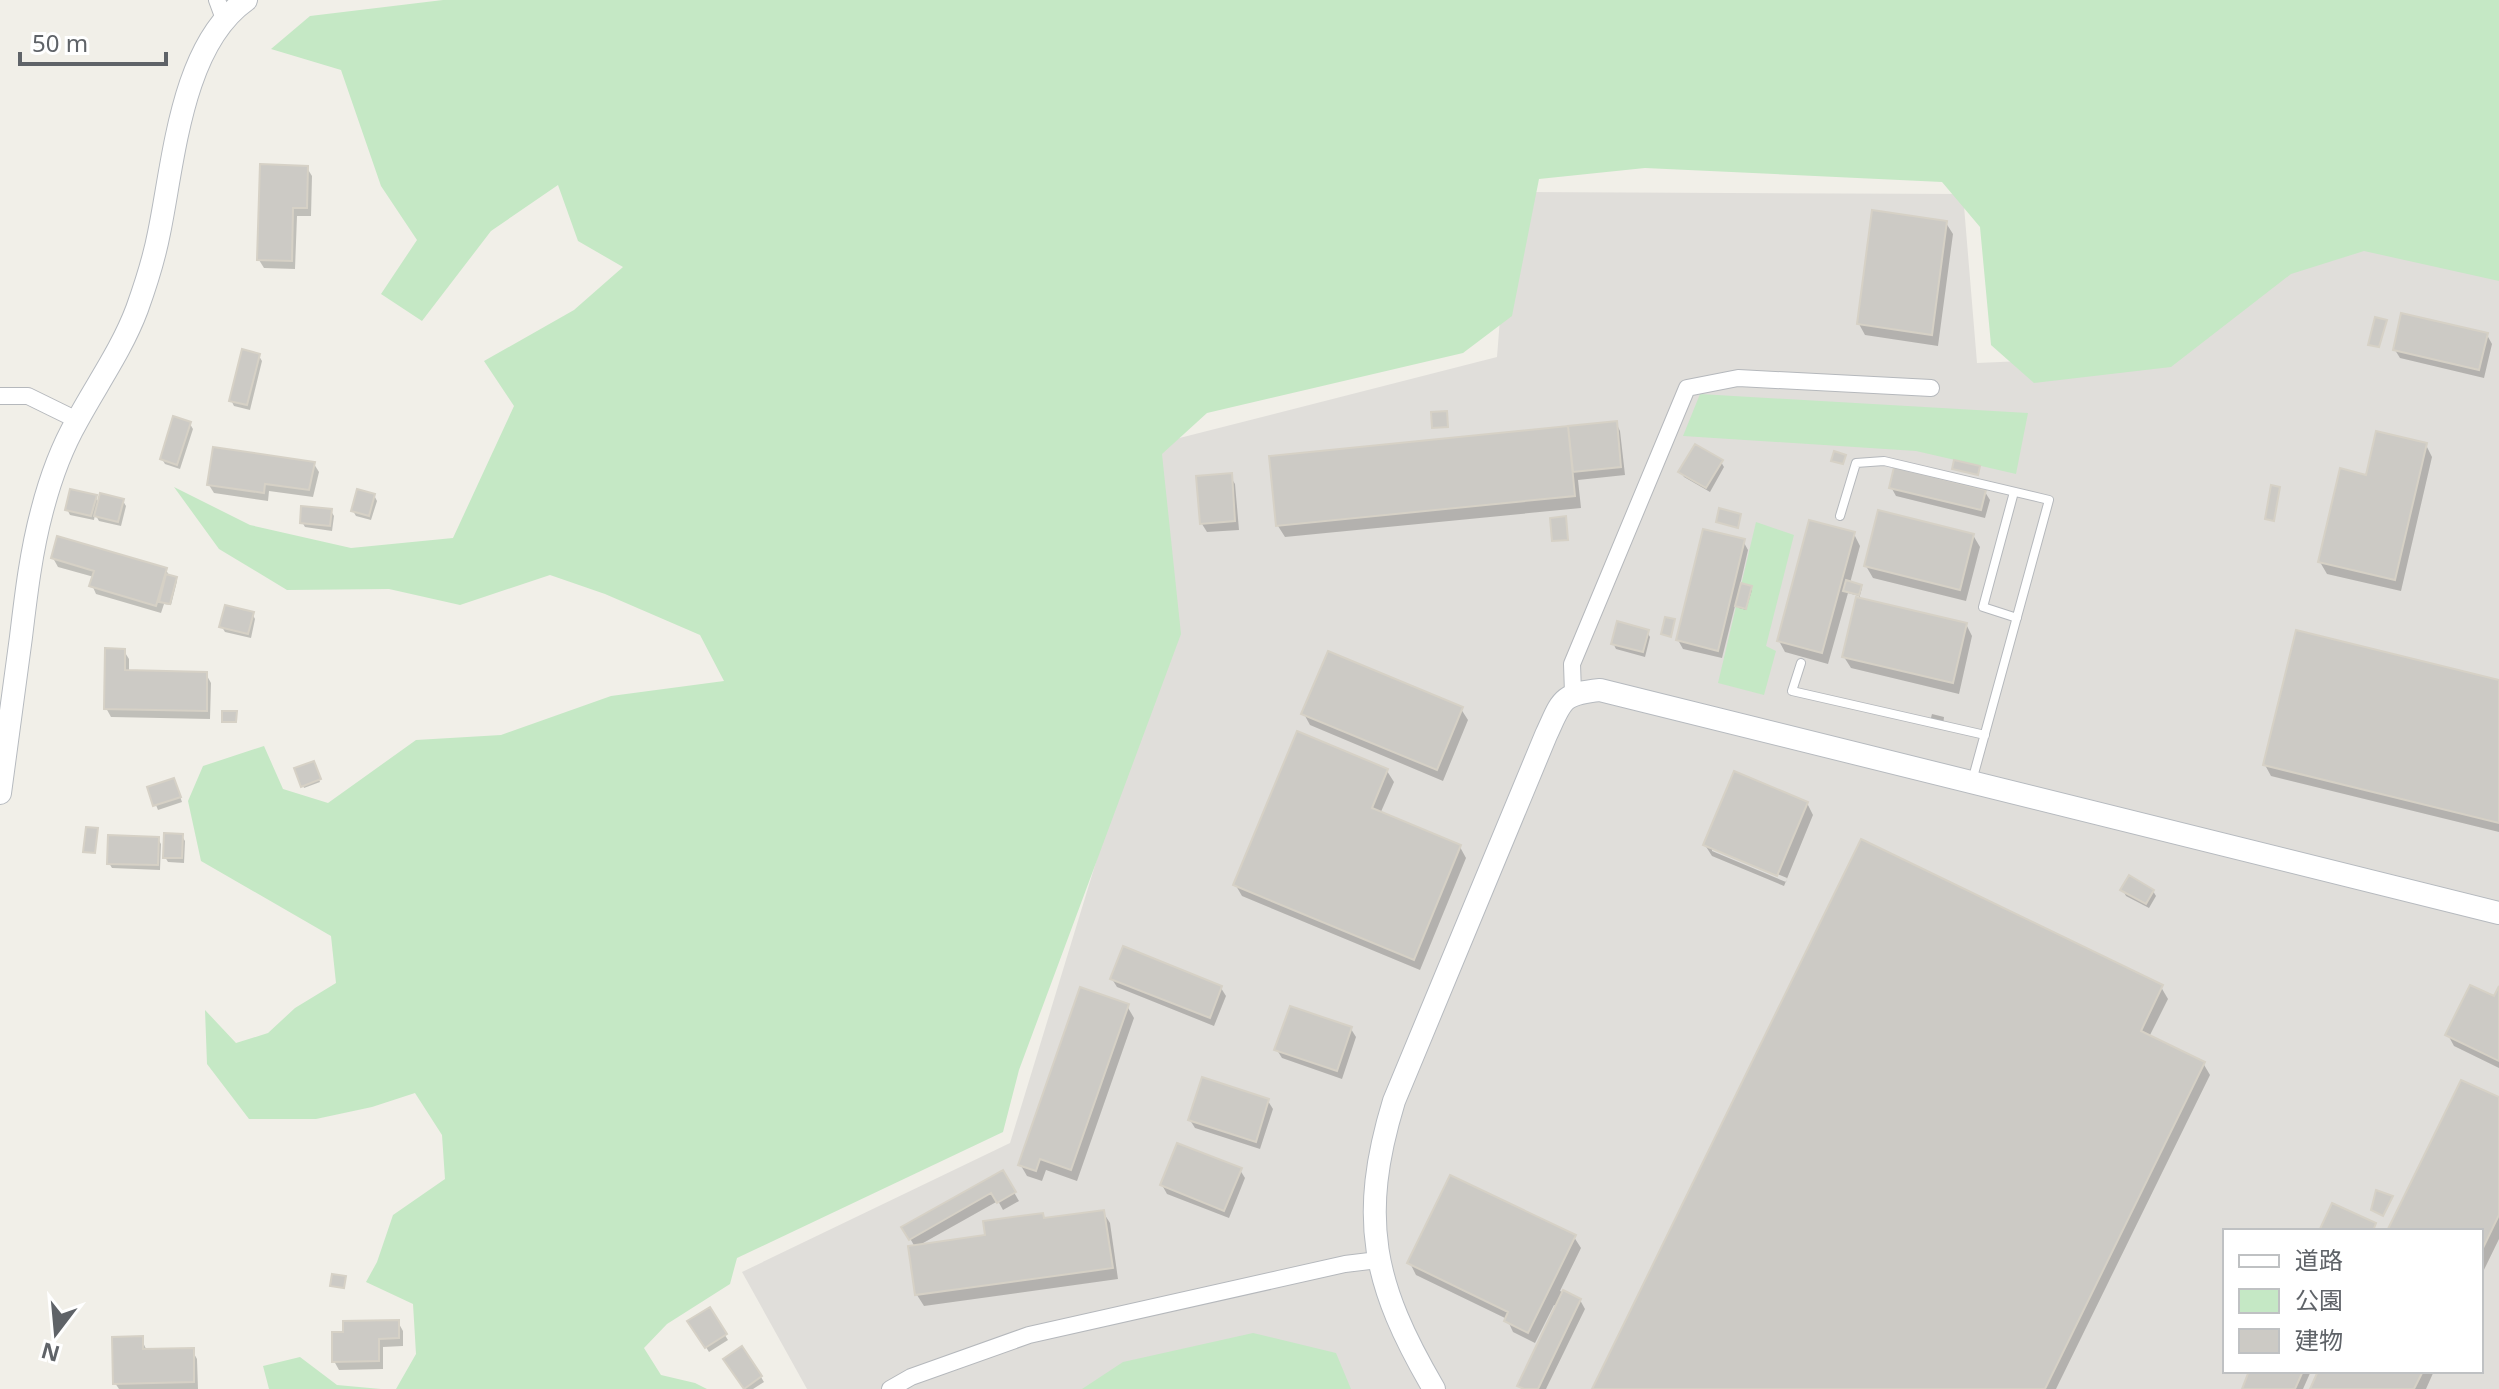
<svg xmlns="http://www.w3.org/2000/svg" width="2499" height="1389" viewBox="0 0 2499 1389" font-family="'Noto Sans','Noto Sans JP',sans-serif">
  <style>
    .industrial { fill: #e0deda; fill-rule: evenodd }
    .green { fill: #c5e8c5 }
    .shadow { fill: #0003; fill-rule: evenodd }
    .building { fill: #cccac5; stroke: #d6d1c6; stroke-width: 2 }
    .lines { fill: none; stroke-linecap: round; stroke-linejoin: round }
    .lane-casing { stroke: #b5b8bc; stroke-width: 10 }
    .street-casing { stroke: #b5b8bc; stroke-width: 18 }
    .secondary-casing { stroke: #b6babf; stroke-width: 24 }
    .lane { stroke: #fff; stroke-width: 8 }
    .street { stroke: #fff; stroke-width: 16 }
    .secondary { stroke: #fff; stroke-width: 22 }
  </style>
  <rect width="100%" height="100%" fill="#f1efe8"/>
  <!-- industrial -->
  <path class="industrial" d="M1510,192L1963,194L1977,363L2161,355L2345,193L2499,242V1389H807L742,1272L1010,1143L1175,604L1148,446L1497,357ZM2225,1231H2481V1371H2225Z"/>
  <!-- green -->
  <path class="green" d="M443,0H2499V281L2364,251L2291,274L2171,367L2034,383L1991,345L1980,227L1942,182L1645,168L1539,179L1512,316L1463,353L1207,413L1162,454L1181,634L1019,1070L1003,1132L737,1258L730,1284L667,1324L644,1348L661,1375L695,1383L707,1389H396L416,1354L413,1304L366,1282L377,1262L393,1215L445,1179L442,1135L415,1093L372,1107L316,1119H249L207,1064L205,1010L236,1043L268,1033L295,1008L336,983L331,936L201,861L188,801L203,766L264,746L283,789L328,803L416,740L501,735L611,696L724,681L700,635L605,594L550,575L460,605L389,589L287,590L219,549L174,487L250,525L351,548L453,538L514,406L484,361L574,310L623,267L578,241L558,185L491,231L422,321L381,294L417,240L381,186L341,70L271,49L310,16Z
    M1700,394L2028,413L2016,474L1916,451L1683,436Z
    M1756,522L1794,535L1766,646L1776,651L1764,695L1718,683Z
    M1253,1333L1336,1353L1351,1389H1082L1123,1362Z
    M300,1357L337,1385L381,1389H269L263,1366Z"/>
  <!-- shadow -->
  <path class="shadow" d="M307,168L312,176L311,216H297L295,269L264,268L259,260Z
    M1946,223L1953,234L1938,346L1865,335L1859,324Z
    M2487,335L2492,344L2484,378L2400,358L2395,350Z
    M259,356L262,361L250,410L234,406L231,400Z
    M1616,423L1620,431L1625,475L1578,480L1581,508L1285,537L1278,526L1271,458L1567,428L1570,434Z
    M190,424L193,429L180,469L165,464L162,459Z
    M2426,445L2432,457L2401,591L2327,574L2320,562L2368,477Z
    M1721,462L1724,467L1710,492L1684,477L1681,472Z
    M314,464L319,472L313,497L269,491L268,501L214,493L209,485Z
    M1230,476L1235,484L1239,530L1207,532L1202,524Z
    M1891,487L1985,492L1990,500L1985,518L1896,496Z
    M374,495L377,501L371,520L356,516L353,511Z
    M95,497L99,504L123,501L126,506L121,526L99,521L95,514L94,520L70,515L67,509Z
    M331,511L334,516L332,531L305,527L302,522Z
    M1854,534L1860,546L1850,583L1862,588L1859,599L1966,624L1972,636L1959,694L1851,668L1844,657L1859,596L1848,593L1828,664L1785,652L1779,641Z
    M1973,535L1980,547L1966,601L1873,578L1866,566Z
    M1743,541L1748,550L1740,585L1752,590L1746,610L1739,608L1736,602L1722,658L1683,649L1678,640Z
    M53,558L166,570L170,577L177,581L171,605L164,604L161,613L96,594L92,585L94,577L58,567Z
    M252,613L255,619L251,638L225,632L222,627Z
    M1647,632L1650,637L1645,657L1616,649L1613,643Z
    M124,651L129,659V672L206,674L211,683L210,719L111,717L106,708Z
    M2499,682V832L2271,776L2265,765Z
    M1461,709L1468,720L1443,781L1310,725L1304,714Z
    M1932,714L1944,717L1943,726L1930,721Z
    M313,763L320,782L304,788L297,770Z
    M1387,771L1394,782L1380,814L1460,847L1466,858L1420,970L1242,896L1235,884Z
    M176,785L182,802L158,810L149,788Z
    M1807,803L1813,815L1784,886L1712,856L1705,845ZM1712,846L1787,878L1786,882L1712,851Z
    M182,836L185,841L184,863L168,862L165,857Z
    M158,839L161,844L160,870L112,868L109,863Z
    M2123,890L2153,891L2156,896L2149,908L2126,896Z
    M1112,979L1221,988L1226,996L1214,1026L1117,987Z
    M2161,987L2168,999L2149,1037L2203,1063L2210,1075L2056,1389H1594Z
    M2499,991V1068L2454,1046L2448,1035L2495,999Z
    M1127,1006L1134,1018L1077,1181L1046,1170L1042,1181L1027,1176L1020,1164Z
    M1351,1029L1356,1037L1342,1079L1282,1058L1277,1050Z
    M1268,1101L1273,1109L1260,1149L1195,1128L1190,1120Z
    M2499,1101V1239L2481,1276V1231H2389Z
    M1240,1170L1245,1178L1229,1218L1167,1194L1162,1185Z
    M1002,1172L1019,1201L1003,1210L998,1201L916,1247L987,1236L1045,1220L1103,1212L1110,1223L1118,1279L924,1306L917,1295L910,1248L915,1247L904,1228Z
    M1574,1237L1581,1248L1560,1291L1580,1300L1585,1309L1546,1389H1522L1520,1386L1557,1306L1554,1305L1535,1343L1513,1332L1507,1319L1416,1275L1410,1263Z
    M709,1310L728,1340L709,1352L690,1322Z
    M398,1322L403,1331V1346L383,1347V1369L339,1370L334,1361Z
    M141,1338L147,1351L192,1350L197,1359L198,1389H119L115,1383Z
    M728,1364L761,1377L764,1382L753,1389H746Z
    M2251,1371H2311L2303,1389H2244Z
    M2321,1371H2434L2426,1389H2312Z"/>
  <!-- building -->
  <path class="building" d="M260,164L308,166L307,208H293L292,261L257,260Z
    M1872,210L1947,221L1932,335L1857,324Z
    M2401,313L2488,333L2479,370L2393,350Z
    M2375,317L2387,320L2379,347L2368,345Z
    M242,349L260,354L247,405L229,401Z
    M1447,411L1448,427L1432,428L1431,412Z
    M173,416L191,422L177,465L160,459Z
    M1617,421L1621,467L1573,472L1568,426Z
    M1568,426L1575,496L1276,526L1269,456Z
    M2376,431L2427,443L2395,580L2318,562L2340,468L2366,475Z
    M1695,444L1723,460L1706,488L1678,472Z
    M213,447L315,462L309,490L265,484L264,493L207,485Z
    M1834,451L1846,455L1843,464L1831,461Z
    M1954,460L1980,466L1978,475L1952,469Z
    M1894,467L1986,490L1981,510L1889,488Z
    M1232,473L1235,521L1200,524L1196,476Z
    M2271,485L2280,487L2274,521L2265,519Z
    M70,489L97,495L91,516L65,510Z
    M357,489L375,494L369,516L351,511Z
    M100,493L124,499L118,522L94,516Z
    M301,506L332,509L330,526L300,523Z
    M1719,508L1741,514L1738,528L1716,522Z
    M1878,510L1974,534L1960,590L1864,566Z
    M1566,516L1568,540L1552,541L1550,518Z
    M1809,520L1855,532L1822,653L1777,641Z
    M1703,529L1745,539L1718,651L1676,640Z
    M57,536L167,568L156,606L89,586L94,571L51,558Z
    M166,574L177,577L170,604L159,602Z
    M1846,580L1862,585L1859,595L1843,591Z
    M1741,583L1752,586L1746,609L1735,606Z
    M1856,597L1967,623L1953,683L1842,657Z
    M225,605L254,612L248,634L219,627Z
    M1665,617L1675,619L1671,637L1661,634Z
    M1617,621L1649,630L1643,652L1611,644Z
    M2296,630L2499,680V823L2263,765Z
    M105,648L125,649V670L207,672V711L104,709Z
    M1328,651L1463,707L1437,770L1301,714Z
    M222,711H237L236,722H222Z
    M1297,731L1388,769L1372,808L1461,845L1414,960L1233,885Z
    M314,761L321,779L301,787L294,768Z
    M1734,771L1808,802L1777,876L1703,845Z
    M174,778L181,797L153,806L147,787Z
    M86,827L98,828L95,853L83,852Z
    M164,833L183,834L182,858H163Z
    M108,835L159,837L158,865L107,864Z
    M1861,839L2163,985L2141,1031L2205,1062L2045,1389H1592Z
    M2129,875L2154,890L2146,904L2120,890Z
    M1123,946L1222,986L1210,1018L1110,979Z
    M2470,985L2494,996L2499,986V1061L2445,1035Z
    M1080,987L1129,1004L1071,1170L1040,1159L1036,1171L1018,1165Z
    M1290,1006L1352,1027L1337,1071L1274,1050Z
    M1202,1077L1269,1099L1256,1142L1188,1120Z
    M2461,1080L2499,1097V1215L2481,1252V1231H2387Z
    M1177,1143L1242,1168L1224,1211L1160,1185Z
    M1003,1170L1016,1192L997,1203L991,1193L909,1240L901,1227Z
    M1450,1175L1576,1235L1528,1333L1504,1321L1508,1312L1407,1263Z
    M2376,1190L2393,1196L2383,1216L2371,1210Z
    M2332,1203L2376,1223L2373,1231H2319Z
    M1104,1210L1113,1268L915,1295L908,1246L985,1235L983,1221L1043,1213L1044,1218Z
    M332,1274L346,1276L344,1288L330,1286Z
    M1563,1290L1581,1299L1538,1389H1524L1517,1386Z
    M710,1307L727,1334L705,1348L687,1321Z
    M399,1320V1338L379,1339V1361L332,1362V1332H343V1321Z
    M143,1336V1349L194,1348V1382L113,1384L112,1337Z
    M742,1346L762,1376L744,1389L723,1359Z
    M2249,1371H2303L2295,1389H2242Z
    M2318,1371H2423L2414,1389H2310Z"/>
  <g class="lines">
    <defs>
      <path id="lane" d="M2014,492L1983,607L2017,618
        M1840,516L1856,463L1884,461L2049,500L1972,781
        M1801,663L1792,691L1985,735"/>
      <path id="street" d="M217,0L224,19
        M0,396H28L77,420
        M1573,693L1572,664L1687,388L1738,378L1931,388
        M890,1389L911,1377L1029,1335L1345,1264L1378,1260"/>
      <path id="secondary" d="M0,793C7,741 14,689 21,637C26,595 31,552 42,511C50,480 61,449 77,421C97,384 122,349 137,309C146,284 154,259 159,233C174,161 181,46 246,0
        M1434,1389C1373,1285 1358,1219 1394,1101L1546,735C1562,701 1560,694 1600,690L2499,913"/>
    </defs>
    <!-- lane casing -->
    <use href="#lane" class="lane-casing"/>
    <!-- street casing -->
    <use href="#street" class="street-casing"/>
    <!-- secondary casing -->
    <use href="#secondary" class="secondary-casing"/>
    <!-- lane -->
    <use href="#lane" class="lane"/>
    <!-- street -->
    <use href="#street" class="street"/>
    <!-- secondary -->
    <use href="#secondary" class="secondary"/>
  </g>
  <!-- legend -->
  <rect x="2223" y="1229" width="260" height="144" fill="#ffffff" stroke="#bfc1c3" stroke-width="2"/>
  <rect x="2239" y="1255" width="40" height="12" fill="#ffffff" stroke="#bfc1c3" stroke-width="2"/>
  <text x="2295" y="1269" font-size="24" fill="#5f6368">道路</text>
  <rect x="2239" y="1289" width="40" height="24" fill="#c5e8c5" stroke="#bfc1c3" stroke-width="2"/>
  <text x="2295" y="1309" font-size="24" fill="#5f6368">公園</text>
  <rect x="2239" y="1329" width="40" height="24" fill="#cccac5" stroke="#bfc1c3" stroke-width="2"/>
  <text x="2295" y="1349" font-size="24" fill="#5f6368">建物</text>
  <!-- north arrow -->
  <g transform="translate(56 1333) rotate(196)" stroke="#ffffff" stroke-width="6" paint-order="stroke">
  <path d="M0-6L14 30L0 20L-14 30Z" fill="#5f6368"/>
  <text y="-12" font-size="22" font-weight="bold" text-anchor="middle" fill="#5f6368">N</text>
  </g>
  <!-- scale -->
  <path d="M20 52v12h146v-12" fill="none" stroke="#5f6368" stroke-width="4"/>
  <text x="32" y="52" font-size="24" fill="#5f6368" stroke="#ffffff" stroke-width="6" paint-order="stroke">50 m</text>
</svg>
